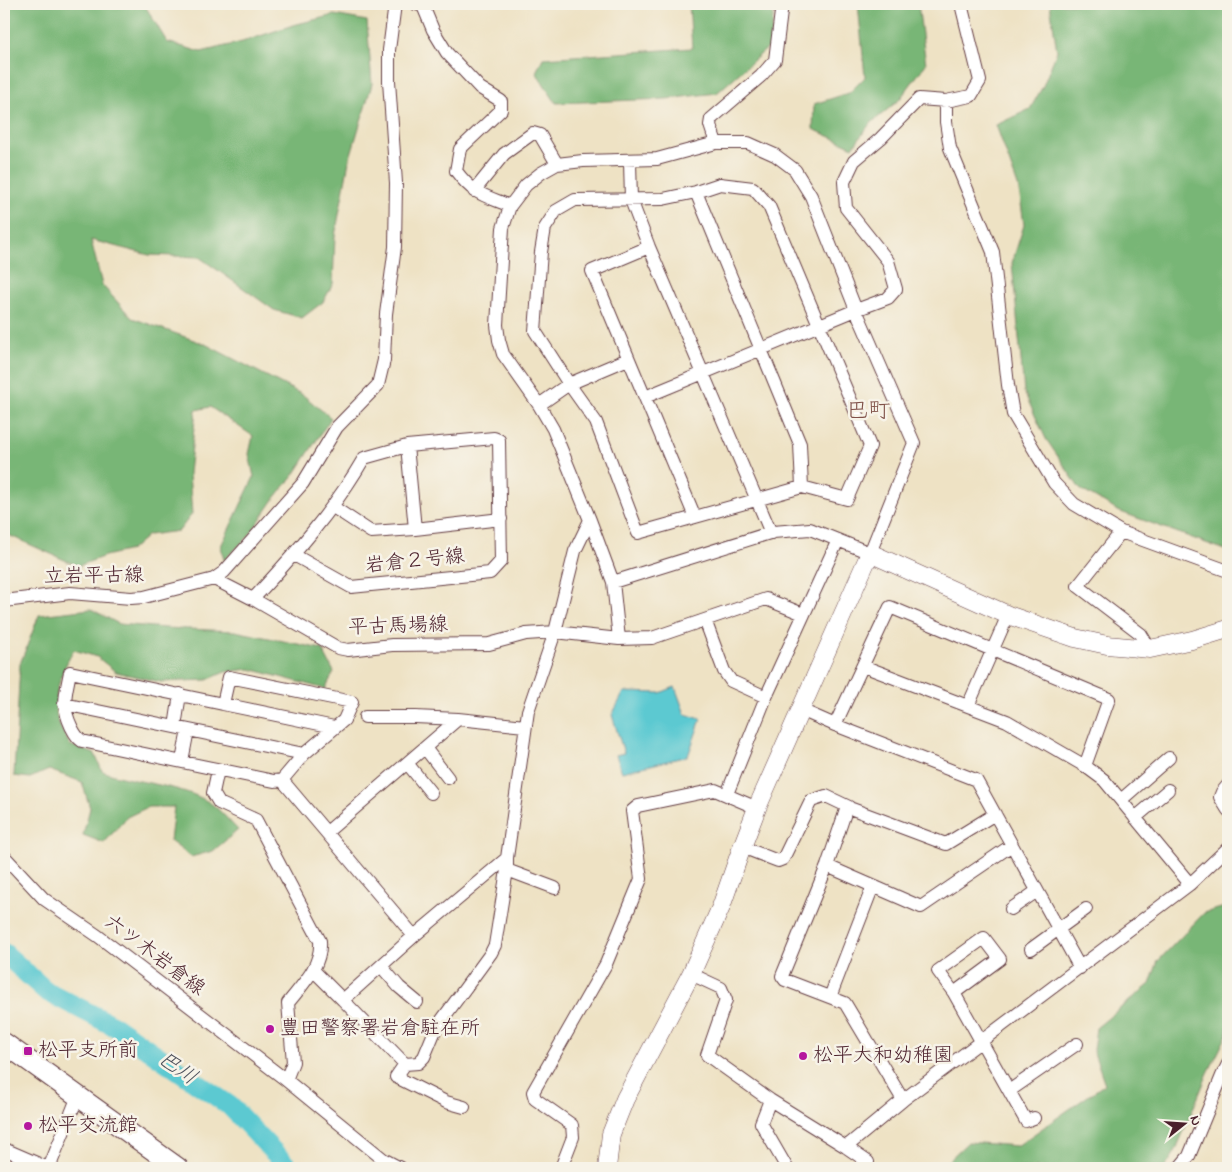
<svg xmlns="http://www.w3.org/2000/svg" width="1232" height="1172" viewBox="0 0 1232 1172" font-family="'Indie Flower','Klee One',sans-serif">
  <style>
    .forest { fill: #78b676; stroke: #616a50 }
    .water { fill: #5cc9d1; stroke: #53747e }
    .lines { fill: none; stroke-linecap: round; stroke-linejoin: round }
    .river { stroke: #5cc9d1; stroke-width: 20 }
    .street-casing { stroke: #633c42; stroke-width: 14 }
    .secondary-casing { stroke: #633c42; stroke-width: 19 }
    .primary-casing { stroke: #633c42; stroke-width: 22 }
    .street { stroke: #fff; stroke-width: 12 }
    .secondary { stroke: #fff; stroke-width: 18 }
    .primary { stroke: #fff; stroke-width: 20 }
    .poi-dot { fill: #b5179e; stroke: #f7f3e8; stroke-width: 2 }
    .labels { text-anchor: middle; dominant-baseline: central; stroke-width: 5; stroke-linejoin: round; paint-order: stroke }
    .street-label { font-size: 20px; fill: #4a1f2b; stroke: #f7f3e8 }
    .poi-label { font-size: 20px; fill: #4a1f2b; stroke: #f7f3e8; text-anchor: start }
    .water-label { font-size: 21px; font-style: italic; fill: #4f525d; stroke: #f7f3e8 }
    .quarter-label { font-size: 22px; fill: #805249; stroke: #f7f3e8 }
  </style>
  <rect width="100%" height="100%" fill="#f7f3e8"/>
  <filter id="ink" filterUnits="userSpaceOnUse"><feTurbulence type="fractalNoise" baseFrequency=".02" numOctaves="2"/><feDisplacementMap in="SourceGraphic" scale="10" xChannelSelector="R" yChannelSelector="G"/><feConvolveMatrix kernelMatrix="1 2 1 2 8 2 1 2 1" color-interpolation-filters="sRGB"/></filter>
  <filter id="wash" filterUnits="userSpaceOnUse"><feTurbulence type="fractalNoise" baseFrequency=".0096" numOctaves="4" result="noise"/><feDisplacementMap in="SourceGraphic" scale="20" xChannelSelector="R" yChannelSelector="G"/><feGaussianBlur stdDeviation="1.12" result="paint"/><feColorMatrix in="noise" values="0 0 0 0 0 0 0 0 0 0 0 0 0 0 0 0 0 1.4 0 .05"/><feComposite in="paint" operator="in"/></filter>
  <g filter="url(#wash)">
    <rect width="100%" height="100%" fill="#eee2c4"/>
    <!-- forest -->
    <path class="forest" d="M4,4H144L167,42L201,52L242,42L293,25L334,15L367,21L372,84L349,161L335,236L333,284L323,302L302,318L274,310L199,257L149,255L91,240L102,285L132,318L205,344L303,395L331,418L294,475L275,498L248,537L224,560L221,546L254,477L249,454L253,436L210,407L196,410L189,473L192,514L179,531L148,535L131,550L105,556L78,566L4,533Z
      M689,4H774L771,45L717,93L666,99L556,103L536,72L543,58L692,48Z
      M858,4H918L926,64L899,100L869,125L853,147L813,129L814,104L849,93L865,77Z
      M1050,4H1228V551L1118,511L1080,489L1046,439L1024,392L1012,263L1024,225L1019,189L996,125L1030,109L1043,86L1057,51Z
      M91,609L119,624L165,628L235,631L322,649L334,672L325,689L250,669L225,672L207,680L161,682L116,672L97,657L74,650C62,669 51,698 58,721C61,729 66,737 70,745L95,754L102,771C136,784 184,784 213,805C222,812 230,822 238,830L213,851L191,857L170,841L174,807H148L127,817L104,843L83,835L90,808L82,782L49,770L30,778L14,776L20,664L39,615Z
      M1228,906V968L1225,979L1228,1005V1033L1208,1073L1175,1152L1165,1168H944L947,1162L968,1142L1017,1146L1105,1084L1093,1050L1096,1028L1150,984L1158,961L1204,913Z"/>
    <!-- water -->
    <path class="water" d="M675,687L685,714L701,719L688,756L622,772L616,755L624,753L612,715L624,692L660,693Z"/>
    <g class="lines">
      <!-- river -->
      <path class="river" d="M4,953L46,991L116,1027L230,1106L289,1168"/>
    </g>
  </g>
  <g filter="url(#ink)">
    <g class="lines">
      <defs>
        <path id="street" d="M416,4L423,6L433,30L447,53L480,88L501,101V110L460,149L456,171C474,195 484,195 510,206
          M946,101V122L950,148L993,252L1008,385L1013,414L1054,483L1074,504L1121,532L1228,571
          M716,143L710,125L711,119L761,76L775,60L781,12
          M630,161L631,200L649,247L771,533
          M720,184L753,188L769,206L870,446L847,499L802,487L638,533L596,422L569,384L535,331L541,252L545,228L556,211L575,200L663,199L696,192Z
          M474,191L504,154L533,133L540,135L557,164
          M696,192L800,444L802,487
          M649,247L592,271L695,517
          M645,397L856,310L888,298L896,289L888,261L846,208L844,182L854,161L881,138L919,99L946,101L971,96L980,81L961,4
          M539,405L569,384L628,359
          M407,446L415,529
          M333,507L371,532L415,529L501,519
          M1121,532L1078,586L1141,634L1150,649
          M214,579L253,599L338,648L348,650L392,645L489,644L526,634L555,632L619,639L652,638L766,599L803,614
          M613,582L773,532L810,529L870,553L914,443L856,310L811,196L795,170L775,155L748,143H716L657,159L583,161L557,164L541,173L526,185L510,206L503,228L497,325L499,340L503,354L539,405L553,429L590,520L613,582L619,639
          M253,599C294,555 334,510 364,458L407,446L494,438L499,440L501,561L490,573L351,587L294,555
          M4,601L70,593L131,598L144,597L214,579L224,572L303,483L337,427L378,385L384,360L386,314L395,247L396,183L389,81V50L395,4
          M705,620L724,671L731,681L766,697
          M863,666L1007,721L1085,766L1104,780L1190,884
          M70,672L223,704L229,677L352,702L344,720L304,754L282,780L274,781L82,741C76,737 74,732 71,726C61,705 66,693 70,672Z
          M64,704L304,754
          M223,704L334,727
          M968,706L1008,615
          M801,710L835,725
          M365,717H415L458,719
          M175,727L180,694
          M425,748L448,778
          M182,761L188,730
          M407,763L431,793
          M218,770L213,793L219,803L256,820L320,941C322,966 302,985 288,1003L293,1062L286,1080
          M282,780L414,936
          M1228,785L1222,792L1220,797L1228,810
          M727,794L766,697L838,540
          M1121,800L1169,758
          M1135,818L1168,790
          M327,832L458,719L525,726
          M742,847L778,861L783,859L811,801L826,796L849,807
          M4,856L44,899L98,936L286,1080L383,1159L400,1168
          M827,866L921,907L1012,845
          M507,870L555,888
          M1011,909L1037,891
          M1031,949L1086,909
          M381,966L399,987L417,1002
          M1080,968L976,780L835,725L890,607L1109,699L1085,766
          M313,970L343,1000L414,936L507,858L528,711L555,632L575,551L590,520
          M691,974L721,988L726,1000L707,1055L770,1100L846,1147L868,1162L864,1168
          M954,993L1000,959L984,938L938,971L954,993L1026,1121L1034,1118
          M830,997L873,886
          M343,1000L405,1064L396,1077L446,1102L464,1107
          M405,1064L418,1063L424,1057L436,1028L491,953L495,945L507,870V858
          M1009,1091L1077,1044
          M770,1100L761,1123L787,1168
          M903,1100L845,1003L785,980L782,976L827,866L847,807L946,844L995,814
          M846,1147L903,1100L1190,884L1228,848
          M4,1149L48,1168
          M49,1168L78,1096
          M561,1168L573,1137L572,1125L535,1099L533,1092L606,964L641,879L632,811L638,806L715,790L757,808
          M1179,1168L1189,1156L1222,1076L1228,1064"/>
        <path id="secondary" d="M607,1168L611,1134L625,1099L691,974L721,907L742,847L757,808L870,553L1008,615L1075,638L1107,645L1150,649L1192,640L1228,629"/>
        <path id="primary" d="M4,1043L178,1168"/>
      </defs>
      <!-- street casing -->
      <use href="#street" class="street-casing"/>
      <!-- secondary casing -->
      <use href="#secondary" class="secondary-casing"/>
      <!-- primary casing -->
      <use href="#primary" class="primary-casing"/>
      <!-- street -->
      <use href="#street" class="street"/>
      <!-- secondary -->
      <use href="#secondary" class="secondary"/>
      <!-- primary -->
      <use href="#primary" class="primary"/>
    </g>
  </g>
  <!-- markers -->
  <g class="poi-dot">
    <circle cx="270" cy="1029" r="5"/>
    <rect x="23" y="1046" width="10" height="10" rx="2.5"/>
    <circle cx="803" cy="1056" r="5"/>
    <circle cx="28" cy="1126" r="5"/>
  </g>
  <g class="labels">
    <!-- street labels -->
    <g class="street-label">
      <text transform="translate(415 562) rotate(-6)">岩倉２号線</text>
      <text transform="translate(94 577) rotate(-1)">立岩平古線</text>
      <text transform="translate(398 627) rotate(-2)">平古馬場線</text>
      <text transform="translate(154 956) rotate(37)">六ツ木岩倉線</text>
    </g>
    <!-- poi labels -->
    <g class="poi-label">
      <text x="280" y="1029">豊田警察署岩倉駐在所</text>
      <text x="38" y="1051">松平支所前</text>
      <text x="813" y="1056">松平大和幼稚園</text>
      <text x="38" y="1126">松平交流館</text>
    </g>
    <!-- water labels -->
    <g class="water-label">
      <text transform="translate(177 1069) rotate(35)">巴川</text>
    </g>
    <!-- quarter labels -->
    <g class="quarter-label">
      <text x="868" y="412">巴町</text>
    </g>
  </g>
  <!-- margin -->
  <rect width="1232" height="1172" fill="none" stroke="#f7f3e8" stroke-width="20"/>
  <!-- north arrow -->
  <g transform="translate(1184 1124) rotate(73)" stroke="#f7f3e8" stroke-width="4" paint-order="stroke">
  <path d="M0-4L9 19L0 12L-9 19Z" fill="#4a1f2b"/>
  <text y="-8" font-size="14" font-weight="bold" text-anchor="middle" fill="#4a1f2b">N</text>
  </g>
</svg>
